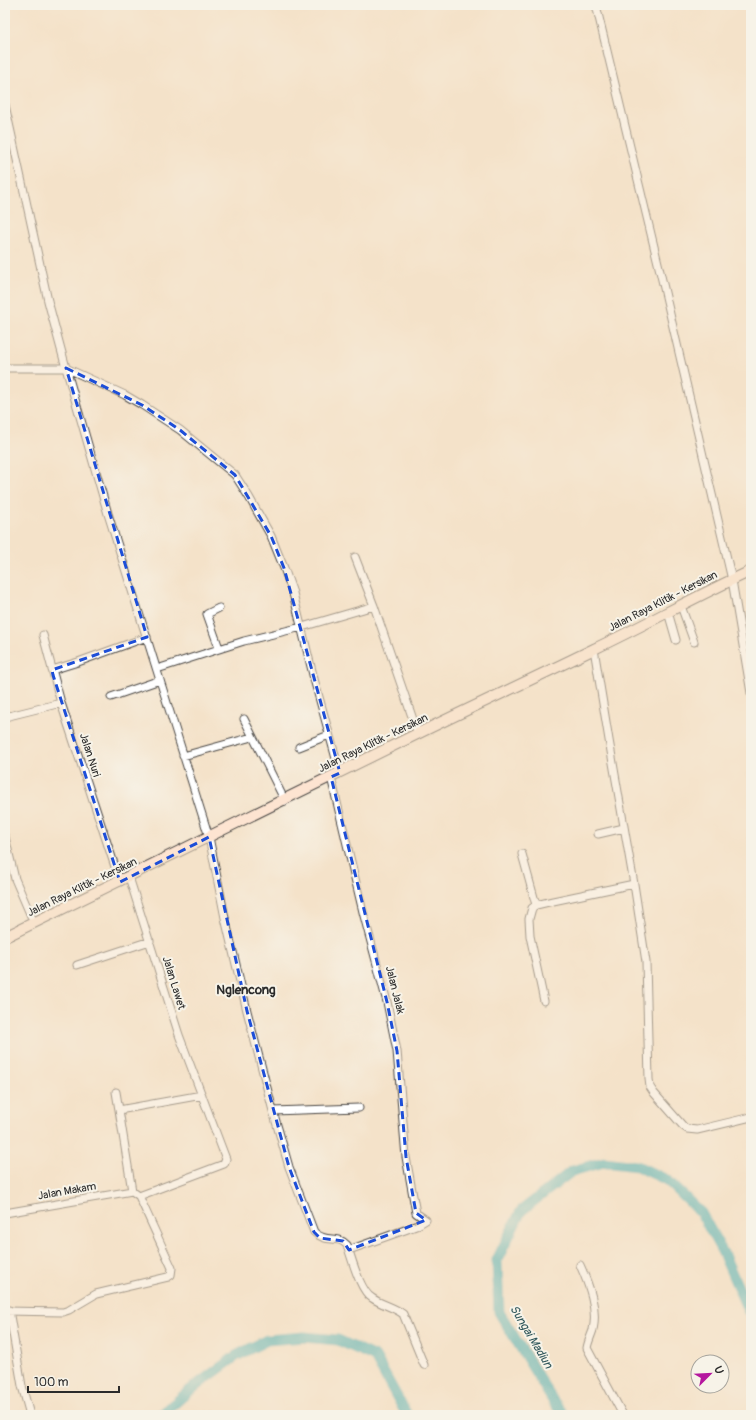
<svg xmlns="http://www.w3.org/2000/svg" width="756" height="1420" viewBox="0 0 756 1420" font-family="Pangolin,sans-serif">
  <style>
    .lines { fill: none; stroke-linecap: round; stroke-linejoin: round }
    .river { stroke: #3bacb6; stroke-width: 11 }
    .street-casing { stroke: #494643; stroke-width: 9 }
    .secondary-casing { stroke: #494643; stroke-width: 12 }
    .street { stroke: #fff; stroke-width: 7 }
    .secondary { stroke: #fde4d1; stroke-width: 10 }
    .marked { fill: none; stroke: #1d4ed8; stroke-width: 3; stroke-dasharray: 8 5; stroke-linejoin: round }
    .labels { text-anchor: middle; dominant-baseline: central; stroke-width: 4; stroke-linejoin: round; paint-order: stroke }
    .street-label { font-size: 11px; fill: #2b2b2b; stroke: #f7f3e8 }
    .water-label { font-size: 12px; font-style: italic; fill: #31585c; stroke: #f7f3e8 }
    .quarter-label { font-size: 13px; font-weight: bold; fill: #2b2b2b; stroke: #f7f3e8 }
  </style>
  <rect width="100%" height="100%" fill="#f7f3e8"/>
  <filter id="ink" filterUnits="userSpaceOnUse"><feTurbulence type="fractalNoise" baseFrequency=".025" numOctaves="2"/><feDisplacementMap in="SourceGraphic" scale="8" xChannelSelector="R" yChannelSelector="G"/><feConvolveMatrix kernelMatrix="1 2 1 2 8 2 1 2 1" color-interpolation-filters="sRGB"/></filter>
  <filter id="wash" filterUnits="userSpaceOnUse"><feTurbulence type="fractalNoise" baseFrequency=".012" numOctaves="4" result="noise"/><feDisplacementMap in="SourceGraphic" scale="16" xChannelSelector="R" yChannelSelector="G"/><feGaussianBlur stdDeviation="0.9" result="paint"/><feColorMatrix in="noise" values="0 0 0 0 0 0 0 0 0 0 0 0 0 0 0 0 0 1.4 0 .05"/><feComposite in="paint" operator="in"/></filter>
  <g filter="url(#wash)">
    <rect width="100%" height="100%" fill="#f4e2c9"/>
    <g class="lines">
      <!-- river -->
      <path class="river" d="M161,1415L189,1391L236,1356L267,1340L304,1337L338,1340L375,1357L407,1415
        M564,1415L553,1401L499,1312L497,1260L521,1211L572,1171L604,1162L637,1166L667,1180L701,1213L723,1253L748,1310L751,1313"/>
    </g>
  </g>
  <g filter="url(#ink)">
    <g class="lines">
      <defs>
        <path id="street" d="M596,5L663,284L732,580L751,693
          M5,105L48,301L66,368L125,395L142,405L180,430L235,475L249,497L271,536L284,568L293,593L314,679L340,773
          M5,368H66L108,514L209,837L225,918L247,1011L273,1111L289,1167L314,1232C327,1244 337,1234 347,1245C352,1259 360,1291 372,1298C382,1305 394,1307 403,1314L424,1365
          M355,557L374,606L418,734
          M681,606L694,642
          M219,608L207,614L219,648
          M668,612L676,640
          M43,635L61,703L120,882
          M594,649L609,740L634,884L646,962L649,1079L650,1087L654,1093L683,1126L687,1129L697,1130L751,1117
          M157,669L244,641L302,627L374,606
          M52,670L78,662L147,637
          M111,697L160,680
          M5,717L61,703
          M244,719L285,801
          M299,747L329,735
          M183,756L252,737
          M331,777L363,912L387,1002L397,1051L406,1157L416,1213L426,1220L416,1226L349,1250
          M598,834L624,828
          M5,837L15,879L34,923
          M522,854L536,905
          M129,877L179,1035L226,1159L224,1164L139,1196
          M77,965L150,941
          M544,1001L530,936L529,919L532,908L536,905L553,901L634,884
          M116,1092L119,1110
          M273,1111L359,1108
          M5,1213L132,1191
          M580,1265C589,1285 598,1308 593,1330C591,1336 588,1342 587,1348L623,1415
          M9,1310L22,1386L30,1415
          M5,1311L63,1312L69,1310L96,1294L168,1277L171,1275L172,1268L139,1196L132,1191L119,1110L202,1095"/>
        <path id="secondary" d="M5,937C143,870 280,802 417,734C476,705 535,678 594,649C647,624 698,595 751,571"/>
      </defs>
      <!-- street casing -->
      <use href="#street" class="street-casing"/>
      <!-- secondary casing -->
      <use href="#secondary" class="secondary-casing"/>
      <!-- street -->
      <use href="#street" class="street"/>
      <!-- secondary -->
      <use href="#secondary" class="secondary"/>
    </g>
  </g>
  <!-- marked area -->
  <path d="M0 0H756V1420H0ZM66,368L142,405L180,430L235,475L271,536L284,568L340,773L331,777L387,1002L397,1051L406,1157L416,1213L426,1220L349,1250L343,1241L320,1238L314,1232L289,1167L247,1011L209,837L120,882L53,675L52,670L147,637Z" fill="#f4e2c9" fill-opacity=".55" fill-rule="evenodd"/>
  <path class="marked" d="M66,368L142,405L180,430L235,475L271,536L284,568L340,773L331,777L387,1002L397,1051L406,1157L416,1213L426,1220L349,1250L343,1241L320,1238L314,1232L289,1167L247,1011L209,837L120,882L53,675L52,670L147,637Z"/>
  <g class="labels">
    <!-- street labels -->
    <g class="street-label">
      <text transform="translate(663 601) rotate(-27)">Jalan Raya Klitik - Kersikan</text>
      <text transform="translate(373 743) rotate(-26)">Jalan Raya Klitik - Kersikan</text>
      <text transform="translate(90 755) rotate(72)">Jalan Nuri</text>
      <text transform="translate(82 887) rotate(-26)">Jalan Raya Klitik - Kersikan</text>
      <text transform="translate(174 983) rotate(73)">Jalan Lawet</text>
      <text transform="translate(395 990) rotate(76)">Jalan Jalak</text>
      <text transform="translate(67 1191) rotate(-10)">Jalan Makam</text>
    </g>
    <!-- water labels -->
    <g class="water-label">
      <text transform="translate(531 1337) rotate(59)">Sungai Madiun</text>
    </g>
    <!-- quarter labels -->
    <g class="quarter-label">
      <text x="246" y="990">Nglencong</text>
    </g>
  </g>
  <!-- margin -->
  <rect width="756" height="1420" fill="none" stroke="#f7f3e8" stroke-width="20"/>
  <!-- north arrow -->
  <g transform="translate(710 1374) rotate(66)"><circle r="19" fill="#f7f3e8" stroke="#a5a39c"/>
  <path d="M0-3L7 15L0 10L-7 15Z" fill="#b5179e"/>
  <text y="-6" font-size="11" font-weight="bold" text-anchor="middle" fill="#2b2b2b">U</text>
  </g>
  <!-- scale -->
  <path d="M28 1386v6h91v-6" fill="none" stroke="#2b2b2b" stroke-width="2"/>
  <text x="34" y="1386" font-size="12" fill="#2b2b2b" stroke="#f7f3e8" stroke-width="3" paint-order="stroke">100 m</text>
</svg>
